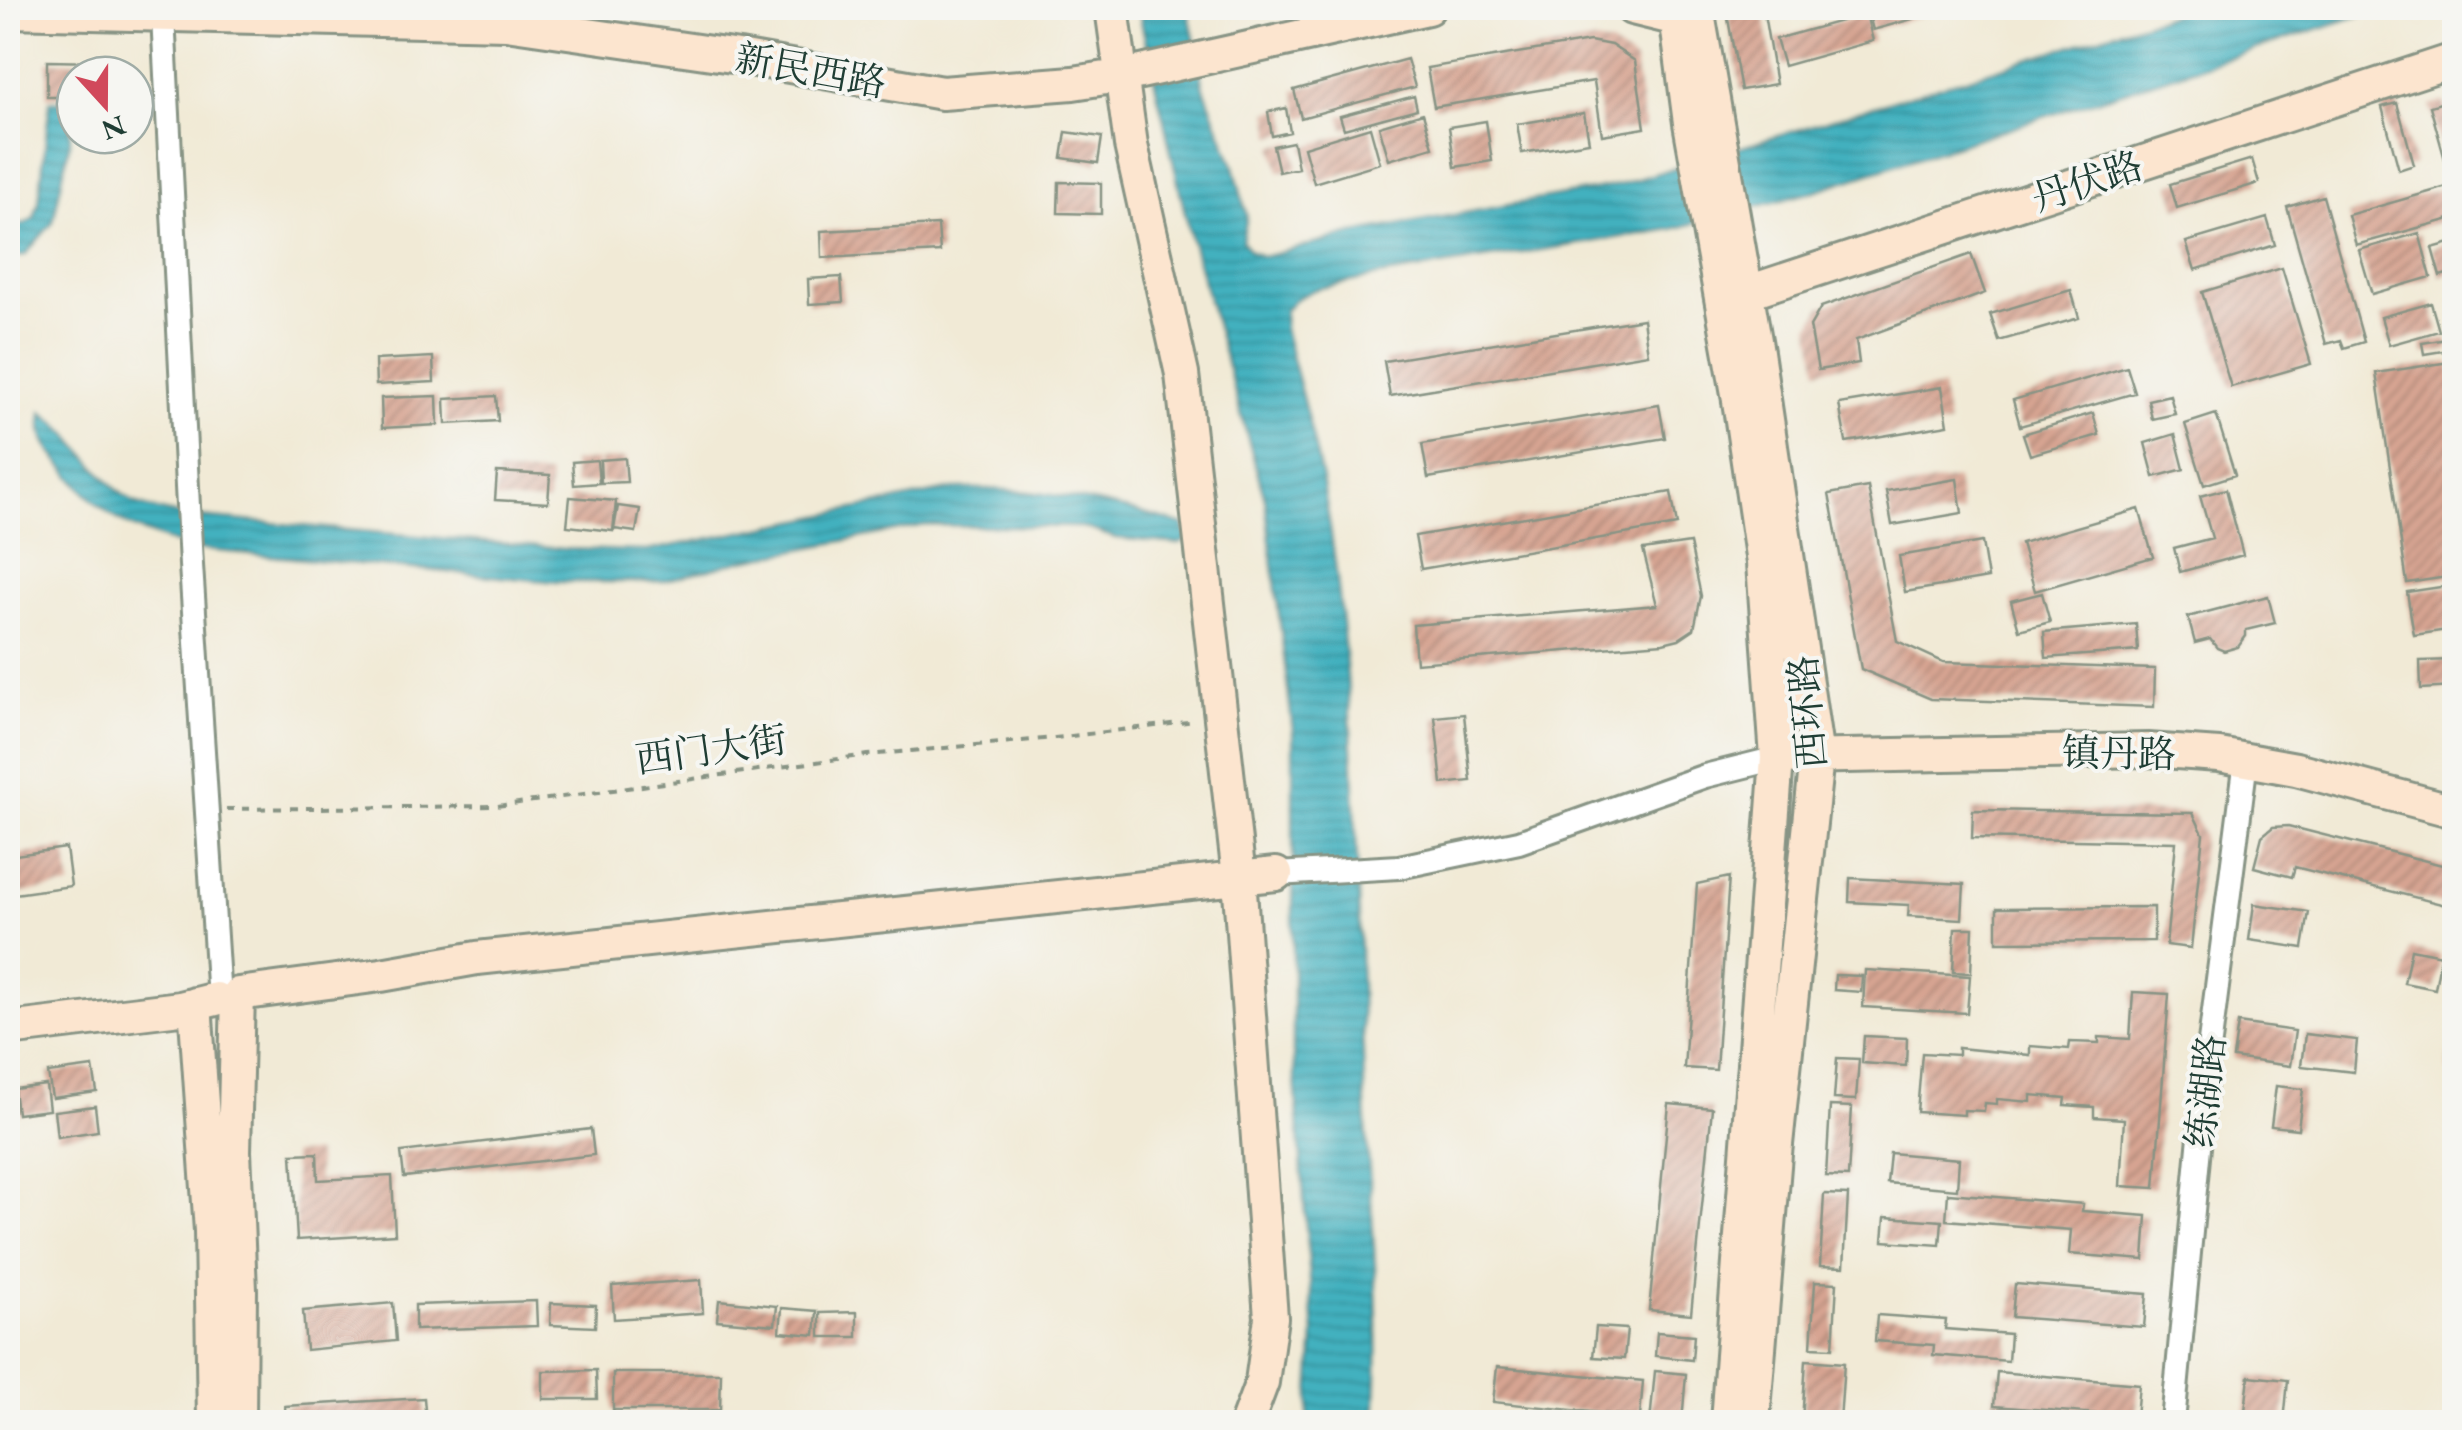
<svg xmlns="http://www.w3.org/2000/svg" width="2462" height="1430" viewBox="0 0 2462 1430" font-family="'EB Garamond','Noto Serif SC',serif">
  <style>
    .water { fill: url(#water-rules); stroke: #31777a; stroke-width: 2.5 }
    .building { fill: url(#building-hatch) }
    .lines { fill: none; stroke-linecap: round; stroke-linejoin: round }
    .street-casing { stroke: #889485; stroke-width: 28 }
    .secondary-casing { stroke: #889485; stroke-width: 38 }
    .path { stroke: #889485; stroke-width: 4; stroke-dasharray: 8 8; stroke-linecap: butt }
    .street { stroke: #fff; stroke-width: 22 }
    .secondary { stroke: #fce5cf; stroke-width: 32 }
    .labels { text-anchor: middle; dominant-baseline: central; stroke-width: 8; stroke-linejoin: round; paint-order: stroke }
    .street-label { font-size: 38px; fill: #1f3d34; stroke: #f6f6f2 }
  </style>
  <defs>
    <pattern id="water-rules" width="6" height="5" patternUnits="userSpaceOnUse" patternTransform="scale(2.5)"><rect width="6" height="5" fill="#43b1bf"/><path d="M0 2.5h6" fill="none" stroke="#37919c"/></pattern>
    <pattern id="building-hatch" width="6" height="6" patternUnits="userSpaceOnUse" patternTransform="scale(2.5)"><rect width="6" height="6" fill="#d7a492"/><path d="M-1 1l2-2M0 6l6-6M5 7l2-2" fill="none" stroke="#ae8778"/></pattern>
  </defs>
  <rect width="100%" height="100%" fill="#f6f6f2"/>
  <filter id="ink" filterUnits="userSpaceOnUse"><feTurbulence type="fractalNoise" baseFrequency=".01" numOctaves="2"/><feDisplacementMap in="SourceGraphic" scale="20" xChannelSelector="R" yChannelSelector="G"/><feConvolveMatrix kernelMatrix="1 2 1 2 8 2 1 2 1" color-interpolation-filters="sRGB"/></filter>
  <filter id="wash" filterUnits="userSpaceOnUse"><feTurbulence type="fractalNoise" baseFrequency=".0048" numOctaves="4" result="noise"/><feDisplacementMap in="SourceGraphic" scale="40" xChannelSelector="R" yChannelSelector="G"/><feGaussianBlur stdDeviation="2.25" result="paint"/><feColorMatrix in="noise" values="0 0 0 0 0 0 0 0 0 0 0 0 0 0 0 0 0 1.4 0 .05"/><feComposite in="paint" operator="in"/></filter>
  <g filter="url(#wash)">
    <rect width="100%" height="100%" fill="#f1ead6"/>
    <!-- water -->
    <path class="water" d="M1138,8H1188L1204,88L1234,166L1247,217L1242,241L1250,251L1263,257L1365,231L1619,185L2193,8H2382L1808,193L1672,229L1378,276L1316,289L1294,300L1285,310L1284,328C1298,382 1314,436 1324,490C1358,686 1357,884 1364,1081C1369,1196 1383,1308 1375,1422H1308L1314,1334L1293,1053V732L1265,499L1189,231Z
      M50,101L70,102V141L53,222L25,255L8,258V225L24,224L34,218L39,201Z
      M42,412C78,435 96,478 132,501C145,509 163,511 178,515L564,549L647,551L953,489C1030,486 1110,503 1184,525L1187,540L1179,544L1115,538L1083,527L925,525L740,561L663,581L637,582H557L195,549C131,529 107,523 64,468C46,445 40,442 42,412Z"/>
    <g id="blocks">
      <!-- building -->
      <path class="building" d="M1726,8H1763L1776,84L1741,90Z
        M1867,8H1948V9L1873,30Z
        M1866,14L1873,41L1784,66L1776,39Z
        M1590,41L1611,45L1635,61L1645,128L1602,135L1594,81L1434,107L1427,68Z
        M1407,59L1415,87L1301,118L1294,90Z
        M47,61L98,62V75H75V97H47Z
        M1414,96L1417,109L1344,129L1340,116Z
        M2444,102L2454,141V180L2451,181L2430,106Z
        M2397,103L2414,165L2399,170L2382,107Z
        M1286,108L1290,132L1272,136L1268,112Z
        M1423,113L1433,147L1389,160L1379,126Z
        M1584,113L1589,142L1522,153L1517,124Z
        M1486,121L1492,161L1455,167L1449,127Z
        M1370,127L1380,163L1314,183L1304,147Z
        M1066,132L1102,137L1098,163L1062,158Z
        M1293,142L1298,168L1279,172L1273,146Z
        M2252,159L2259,183L2177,208L2170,184Z
        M1059,182L1101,183V214L1058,213Z
        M2454,185V218L2356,245L2348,215Z
        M2323,196L2364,342L2344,348L2341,340L2326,344L2287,207Z
        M2267,218L2275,245L2195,270L2186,242Z
        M938,225L940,252L822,258L821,231Z
        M2419,233L2431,277L2372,294L2359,250Z
        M2454,242V272L2440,276L2432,248Z
        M1971,254L1985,293L1856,340L1859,363L1818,370L1810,326L1821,307Z
        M2282,268L2311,364L2231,387L2202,292Z
        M841,277L843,302L809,304L808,279Z
        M2071,290L2079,318L1999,341L1990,314Z
        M2431,303L2439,331L2389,345L2381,317Z
        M1643,319L1648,354L1390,396L1384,361Z
        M2447,339L2449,350L2424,354L2422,343Z
        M433,357L434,382L376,385L375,360Z
        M2450,362L2454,390V576L2407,583L2376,373Z
        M2127,367L2135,393L2020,426L2013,400Z
        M1942,387L1948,425L1846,442L1839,404Z
        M2170,395L2175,414L2152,419L2148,400Z
        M437,396L438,425L382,428L381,398Z
        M496,396L498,421L446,424L445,399Z
        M1659,405L1665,438L1428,478L1422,444Z
        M2093,413L2099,435L2030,455L2023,434Z
        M2216,414L2235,475L2204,485L2185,424Z
        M2175,434L2184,469L2154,477L2145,443Z
        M625,458L627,482L601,483L600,460Z
        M597,460L599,483L574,485L572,462Z
        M497,472L550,475L548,503L495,500Z
        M1957,479L1962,513L1892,525L1886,491Z
        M1868,487L1897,641L1943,662L2155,669L2154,707L1931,699L1861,669L1829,494Z
        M2226,489L2243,555L2180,572L2174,548L2212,538L2200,496Z
        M1671,492L1677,525L1421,569L1415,536Z
        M570,497L616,501L613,531L567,526Z
        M618,506L640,509L636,532L614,529Z
        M2139,509L2153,557L2035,591L2021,543Z
        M1982,542L1988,578L1905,592L1899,556Z
        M1690,543L1701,596L1694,629L1679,639L1663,643L1416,663L1413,625L1657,605L1643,550Z
        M2454,585V629L2414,635L2407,592Z
        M2042,593L2050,622L2019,630L2011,601Z
        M2268,596L2275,623L2246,630V636L2238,647L2224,651L2217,648L2210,639L2195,643L2188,617Z
        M2136,624L2138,651L2046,658L2044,632Z
        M2454,660V687L2421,689L2420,661Z
        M1464,714L1471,781L1442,784L1435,717Z
        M1973,810L2193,813L2203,834L2191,948L2166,945L2176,842L1972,838Z
        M2288,826L2454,868L2453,907L2295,867L2292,877L2254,867L2262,836L2273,827Z
        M66,848L71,886L8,895V856Z
        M1729,877L1716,1070L1684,1068L1697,884Z
        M1850,878L1964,884L1962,919L1908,916L1909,905L1849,902Z
        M2254,904L2309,912L2303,948L2249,940Z
        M2154,907V941L1997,942V908Z
        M1955,928H1973L1971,973L1953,972Z
        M2411,949L2441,955L2435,989L2404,983Z
        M1865,970L1970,976L1967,1013L1863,1007Z
        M1835,975L1862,976L1861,992L1834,990Z
        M2133,992L2169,994L2155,1188L2120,1186L2124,1119L2094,1117V1107L2065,1105L2066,1098L2031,1095V1102L1997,1099V1104L1985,1103L1984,1111L1964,1110V1115L1917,1112L1922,1053L1958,1055V1048L2030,1055V1046L2069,1049L2070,1042L2099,1043V1037L2130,1039Z
        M2238,1023L2295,1031L2290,1066L2233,1058Z
        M2305,1034L2357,1040L2354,1072L2301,1066Z
        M1864,1036L1907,1038L1906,1066L1862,1063Z
        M2451,1037L2454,1038V1071L2448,1070Z
        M1837,1058L1859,1059L1856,1100L1834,1099Z
        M93,1067L97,1092L52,1098L48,1073Z
        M46,1085L49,1110L17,1114L14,1089Z
        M2276,1086L2303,1089L2298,1129L2271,1126Z
        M1669,1104L1712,1108L1691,1314L1649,1310Z
        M95,1106L98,1131L57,1137L54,1111Z
        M1830,1106L1852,1107L1848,1177L1826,1176Z
        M591,1129L594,1155L404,1177L401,1152Z
        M317,1153L318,1180L392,1176L395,1234L297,1240L292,1154Z
        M1890,1153L1959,1159L1957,1189L1887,1183Z
        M1948,1193L2083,1204L2082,1211L2147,1216L2144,1260L2069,1254L2071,1230L1946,1220Z
        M1824,1194L1848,1195L1844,1267L1820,1266Z
        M1885,1217L1942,1221L1940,1245L1883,1241Z
        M701,1280L703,1313L614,1319L612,1286Z
        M1815,1282L1837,1283L1833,1348L1811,1347Z
        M2015,1284L2147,1294L2144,1327L2012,1317Z
        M719,1300L777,1306L775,1325L717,1320Z
        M536,1301L537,1326L415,1330V1305Z
        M393,1303L396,1341L306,1350L303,1311Z
        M551,1303L596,1305L595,1327L550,1325Z
        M782,1308L817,1311L815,1335L780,1332Z
        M857,1312V1337H820V1313Z
        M1877,1315L1946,1320L1945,1329L2010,1334L2008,1361L1933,1355L1934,1345L1875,1341Z
        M1596,1327L1627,1329L1624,1359L1593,1357Z
        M1657,1332L1694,1335L1692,1360L1655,1356Z
        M1806,1360L1844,1363L1840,1422H1802Z
        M1497,1367L1643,1381L1640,1417L1493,1402Z
        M596,1370L597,1399H543V1371Z
        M1655,1371L1686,1374L1682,1422H1650Z
        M1997,1372L2139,1384L2136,1417L1994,1406Z
        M613,1373H721L720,1410H613Z
        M2249,1376L2288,1380L2284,1422L2244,1420Z
        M424,1398L426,1422H286L285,1406Z"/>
    </g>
  </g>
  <g filter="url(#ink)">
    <use href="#blocks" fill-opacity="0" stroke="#889485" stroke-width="2.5"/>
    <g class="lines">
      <defs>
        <path id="street" d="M163,16L191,565L219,999
          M1276,874L1399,867L1519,842L1705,776L1777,758
          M2173,1422L2206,1073L2246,760"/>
        <path id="secondary" d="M1112,8L1131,145L1182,374L1239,877L1271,1318L1262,1382L1247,1422
          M1632,8L1677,19
          M1675,8L1690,123L1738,394L1763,563L1777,758L1727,1422
          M1697,8L1757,352L1817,757L1775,1154L1753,1422
          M8,11L506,23L739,57L942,93L1073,83L1132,74L1428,8
          M1727,299L2454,60
          M1796,757L2148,750L2219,755L2296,769L2454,811
          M195,1004L211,1231L214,1422
          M8,1029L180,1008L216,999
          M239,1422L240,1290L234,1151L238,994L381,975L477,958L1276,874"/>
      </defs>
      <!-- street casing -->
      <use href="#street" class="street-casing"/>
      <!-- secondary casing -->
      <use href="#secondary" class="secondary-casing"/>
      <!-- path -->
      <path class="path" d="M226,809L497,806L867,755L1055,738L1196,721"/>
      <!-- street -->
      <use href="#street" class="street"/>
      <!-- secondary -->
      <use href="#secondary" class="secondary"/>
    </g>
  </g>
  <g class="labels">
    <!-- street labels -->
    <g class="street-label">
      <text transform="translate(811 70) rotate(10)">新民西路</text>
      <text transform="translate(2087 181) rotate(-18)">丹伏路</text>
      <text transform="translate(1807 712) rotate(-95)">西环路</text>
      <text transform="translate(711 749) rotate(-8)">西门大街</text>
      <text transform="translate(2119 753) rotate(1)">镇丹路</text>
      <text transform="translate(2205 1091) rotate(-84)">练湖路</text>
    </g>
  </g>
  <!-- margin -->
  <rect width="2462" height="1430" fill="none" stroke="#f6f6f2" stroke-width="40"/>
  <!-- north arrow -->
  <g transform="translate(105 105) rotate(159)"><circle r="48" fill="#f6f6f2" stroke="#a0aca6" stroke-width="2.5"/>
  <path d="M0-8L18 38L0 25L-18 38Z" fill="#d1495b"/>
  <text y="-15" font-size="28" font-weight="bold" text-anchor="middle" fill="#1f3d34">N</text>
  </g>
</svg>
